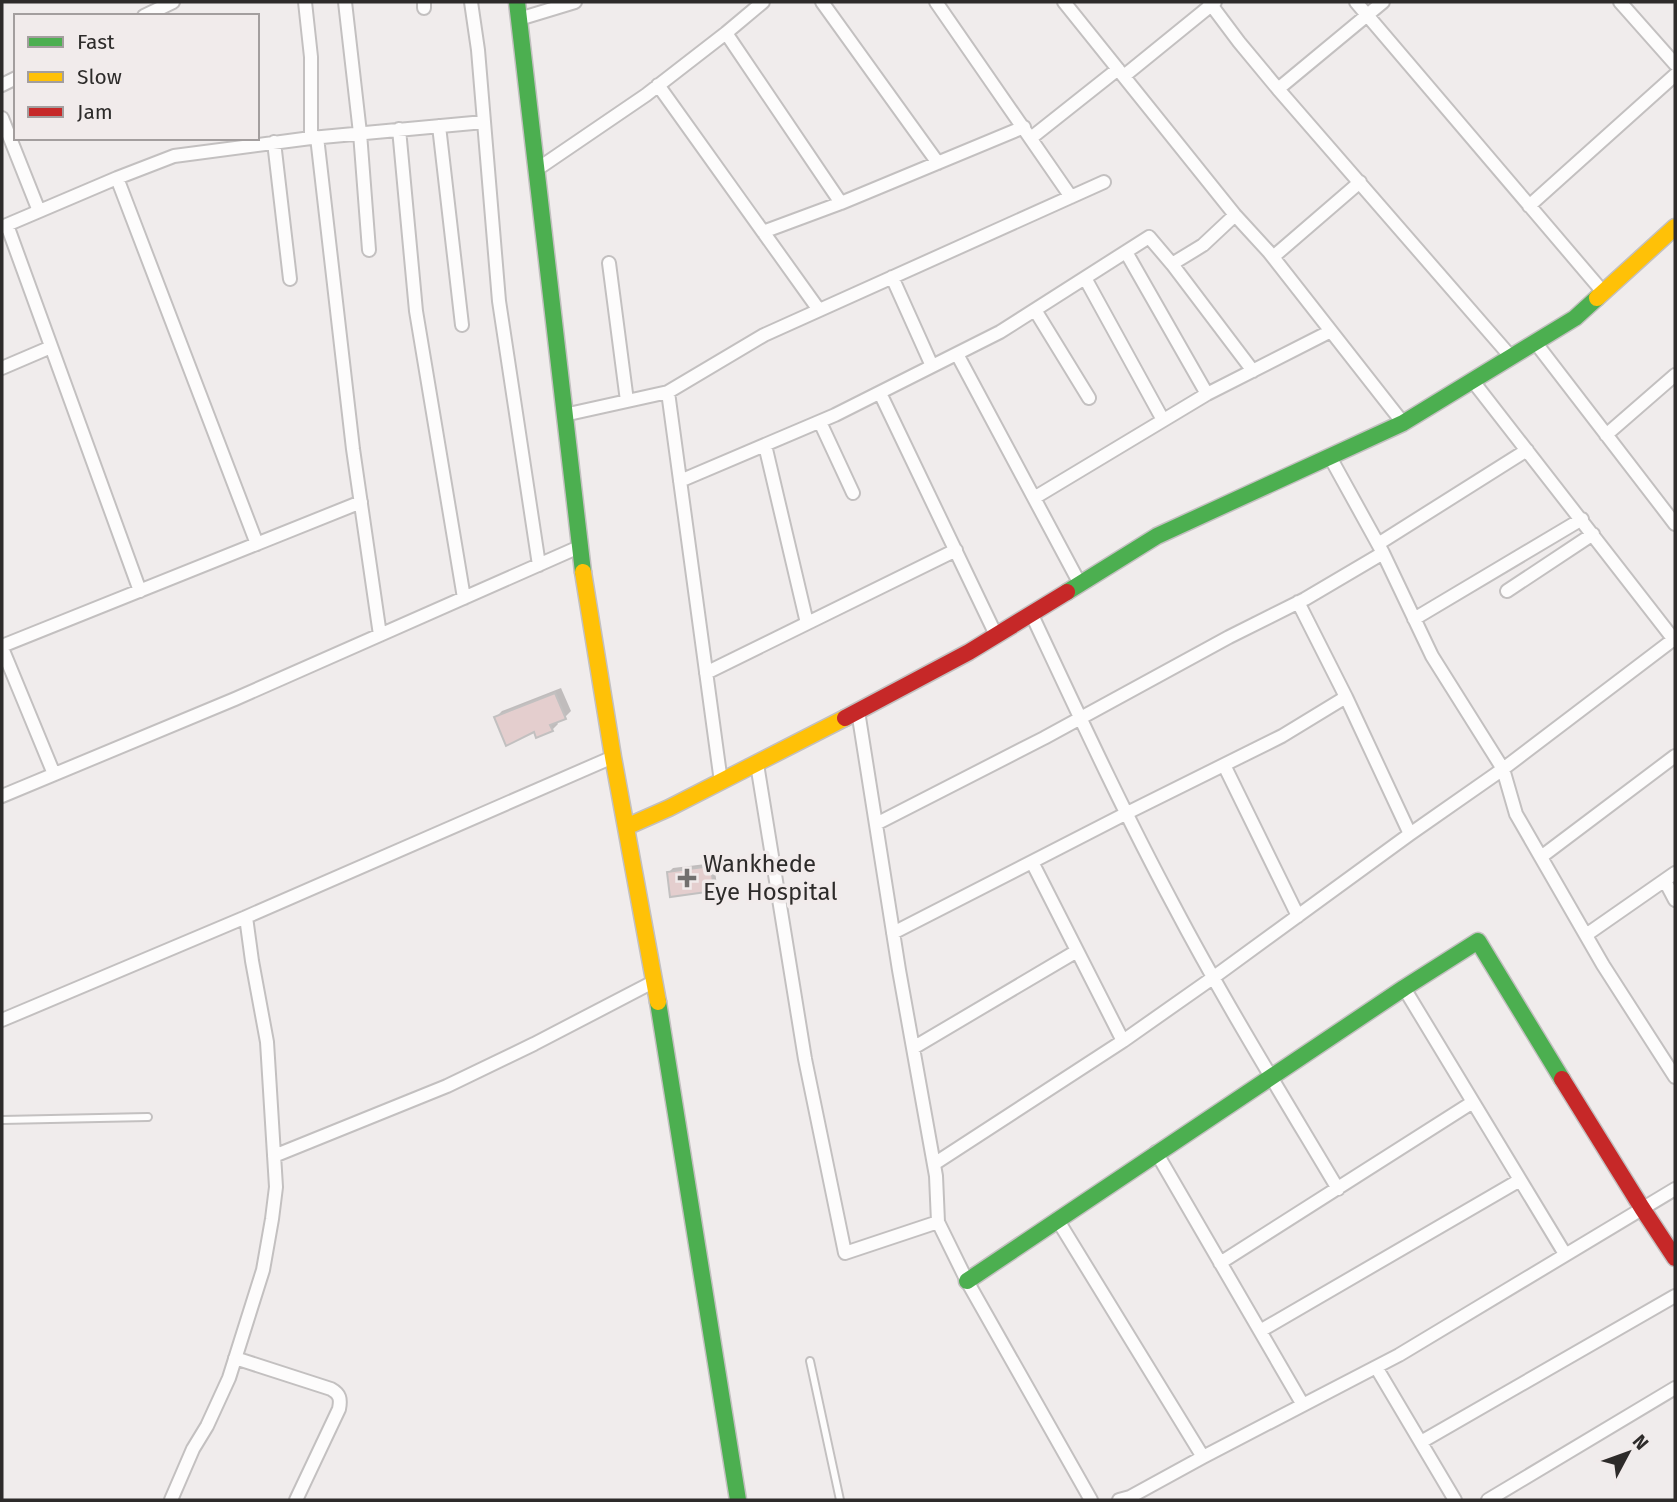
<svg xmlns="http://www.w3.org/2000/svg" width="1677" height="1502" viewBox="0 0 1677 1502" font-family="'Fira Sans',sans-serif">
  <style>
    .shadow { fill: #0003 }
    .building { fill: #e4cece; stroke: #c2c0c0; stroke-width: 2 }
    .lines { fill: none; stroke-linecap: round; stroke-linejoin: round }
    .lane-casing { stroke: #c3c0c0; stroke-width: 10 }
    .street-casing { stroke: #c3c0c0; stroke-width: 16 }
    .fast-casing { stroke: #c3c0c0; stroke-width: 19 }
    .slow-casing { stroke: #c3c0c0; stroke-width: 19 }
    .jam-casing { stroke: #c3c0c0; stroke-width: 19 }
    .lane { stroke: #fdfcfc; stroke-width: 6 }
    .street { stroke: #fdfcfc; stroke-width: 12 }
    .fast { stroke: #4caf50; stroke-width: 16 }
    .slow { stroke: #ffc107; stroke-width: 16 }
    .jam { stroke: #c62828; stroke-width: 16 }
    .poi-dot { fill: #716f6e; stroke: #f1ebeb; stroke-width: 2.5 }
    .labels { text-anchor: middle; dominant-baseline: central; stroke-width: 7; stroke-linejoin: round; paint-order: stroke }
    .poi-label { font-size: 24px; fill: #2d2b2a; stroke: #f1ebeb; text-anchor: start }
  </style>
  <rect width="100%" height="100%" fill="#f0ecec"/>
  <!-- shadow -->
  <path class="shadow" d="M561,688L571,711L565,717L556,721L558,724L552,730H535L496,717L502,711Z
    M714,863L717,886L713,889L669,872L673,868Z"/>
  <!-- building -->
  <path class="building" d="M555,693L566,719L550,725L553,731L536,738L534,732L506,746L494,717Z
    M711,866L714,891L670,897L667,872Z"/>
  <g class="lines">
    <defs>
      <path id="lane" d="M2,1120L148,1117
        M810,1361L840,1500"/>
      <path id="street" d="M305,2L311,57V138
        M345,2L360,133L369,250
        M424,2V8
        M471,2L478,50L499,301L539,565
        M822,2L938,163
        M936,2L1071,197
        M1064,2L1235,215L1269,252L1403,423
        M1209,2L1239,42L1278,89L1511,357
        M1356,2L1603,292
        M1620,2L1675,64
        M144,16L173,2
        M519,19L575,2
        M726,33L841,203
        M1124,76L1215,2
        M2,85L16,78
        M658,85L819,310
        M1278,89L1383,2
        M2,118L39,211
        M439,126L462,325
        M399,129L416,311L464,598
        M317,137L353,449L380,635
        M1031,138L1118,69
        M274,142L290,279
        M536,170L646,95L726,33L763,2
        M117,178L257,544
        M1529,206L1675,75
        M7,225L140,591
        M2,227L117,178L174,156L311,138L484,122
        M763,232L841,203L1024,127
        M1126,252L1207,394
        M1273,257L1360,182
        M609,263L627,401
        M1172,264L1253,371
        M892,277L932,366
        M1085,278L1163,420
        M1035,310L1089,398
        M1535,342L1675,524
        M957,354L1080,584
        M2,368L51,347
        M1472,380L1675,641
        M668,392L721,782
        M880,393L996,635
        M564,415L668,392L764,335L1104,182
        M820,422L853,493
        M1606,435L1675,375
        M765,445L807,623
        M1330,457L1383,553L1432,656L1503,769L1516,814L1603,965L1675,1077
        M680,481L835,415L1000,332L1149,237L1172,264L1203,245L1235,215
        M1034,498L1207,394L1331,331
        M1378,544L1527,450
        M1507,591L1593,534
        M1298,602L1346,697L1410,834
        M1031,613C1077,711 1122,809 1173,904C1224,1001 1282,1095 1338,1189
        M1414,619L1582,519
        M2,646L361,502
        M2,648L54,774
        M706,673L956,550
        M858,711L899,970L936,1176L938,1222L967,1281L1091,1500
        M757,764L805,1059L845,1253L938,1222
        M1224,765L1298,916
        M2,796L235,699L579,547
        M876,824L1044,738L1229,637L1305,599L1383,553
        M1541,857L1675,756
        M1032,862L1123,1041
        M1665,881L1675,900
        M893,933L1127,813L1282,736L1346,697
        M1586,935L1675,873
        M1404,988L1565,1254
        M2,1020L246,917L613,757
        M913,1048L1077,951
        M1156,1152L1303,1405
        M274,1156L447,1086L534,1044L655,981
        M934,1164L1123,1041L1214,977L1410,834L1503,769L1674,639
        M1057,1219L1203,1457
        M1220,1263L1473,1102
        M1260,1331L1520,1180
        M235,1358L331,1389C340,1394 341,1399 339,1409L296,1500
        M1376,1367L1455,1500
        M1421,1442L1675,1296
        M171,1500L193,1449L207,1426L229,1378L263,1270L272,1219L276,1187L267,1042L252,961L246,917
        M1119,1500L1130,1497L1203,1457L1399,1355L1675,1189
        M1488,1500L1675,1388"/>
      <path id="fast" d="M517,2L583,572
        M1067,592L1157,536L1403,423L1575,318L1597,298
        M658,1002L738,1500
        M967,1281L1404,988L1478,941L1562,1079"/>
      <path id="slow" d="M1597,298L1675,227
        M583,572L613,757L658,1002
        M626,827L669,808L845,718"/>
      <path id="jam" d="M845,718L969,652L1067,592
        M1562,1079L1642,1208L1675,1258"/>
    </defs>
    <!-- lane casing -->
    <use href="#lane" class="lane-casing"/>
    <!-- street casing -->
    <use href="#street" class="street-casing"/>
    <!-- fast casing -->
    <use href="#fast" class="fast-casing"/>
    <!-- slow casing -->
    <use href="#slow" class="slow-casing"/>
    <!-- jam casing -->
    <use href="#jam" class="jam-casing"/>
    <!-- lane -->
    <use href="#lane" class="lane"/>
    <!-- street -->
    <use href="#street" class="street"/>
    <!-- fast -->
    <use href="#fast" class="fast"/>
    <!-- slow -->
    <use href="#slow" class="slow"/>
    <!-- jam -->
    <use href="#jam" class="jam"/>
  </g>
  <!-- markers -->
  <path class="poi-dot" d="M683.5 867.5h7v7h7v7h-7v7h-7v-7h-7v-7h7z"/>
  <g class="labels">
    <!-- poi labels -->
    <g class="poi-label">
      <text x="703" y="864">Wankhede<tspan x="703" dy="28">Eye Hospital</tspan></text>
    </g>
  </g>
  <!-- border -->
  <rect width="1677" height="1502" fill="none" stroke="#2d2b2a" stroke-width="7"/>
  <!-- legend -->
  <rect x="14" y="14" width="245" height="126" fill="#f1ebeb" stroke="#a39e9e" stroke-width="2"/>
  <rect x="28" y="37" width="35" height="10" fill="#4caf50" stroke="#a39e9e" stroke-width="2"/>
  <text x="77" y="49" font-size="21" fill="#2d2b2a">Fast</text>
  <rect x="28" y="72" width="35" height="10" fill="#ffc107" stroke="#a39e9e" stroke-width="2"/>
  <text x="77" y="84" font-size="21" fill="#2d2b2a">Slow</text>
  <rect x="28" y="107" width="35" height="10" fill="#c62828" stroke="#a39e9e" stroke-width="2"/>
  <text x="77" y="119" font-size="21" fill="#2d2b2a">Jam</text>
  <!-- north arrow -->
  <g transform="translate(1628 1453) rotate(49)" stroke="#f1ebeb" stroke-width="5" paint-order="stroke">
  <path d="M0-5L12 26L0 18L-12 26Z" fill="#2d2b2a"/>
  <text y="-10" font-size="19" font-weight="bold" text-anchor="middle" fill="#2d2b2a">N</text>
  </g>
</svg>
